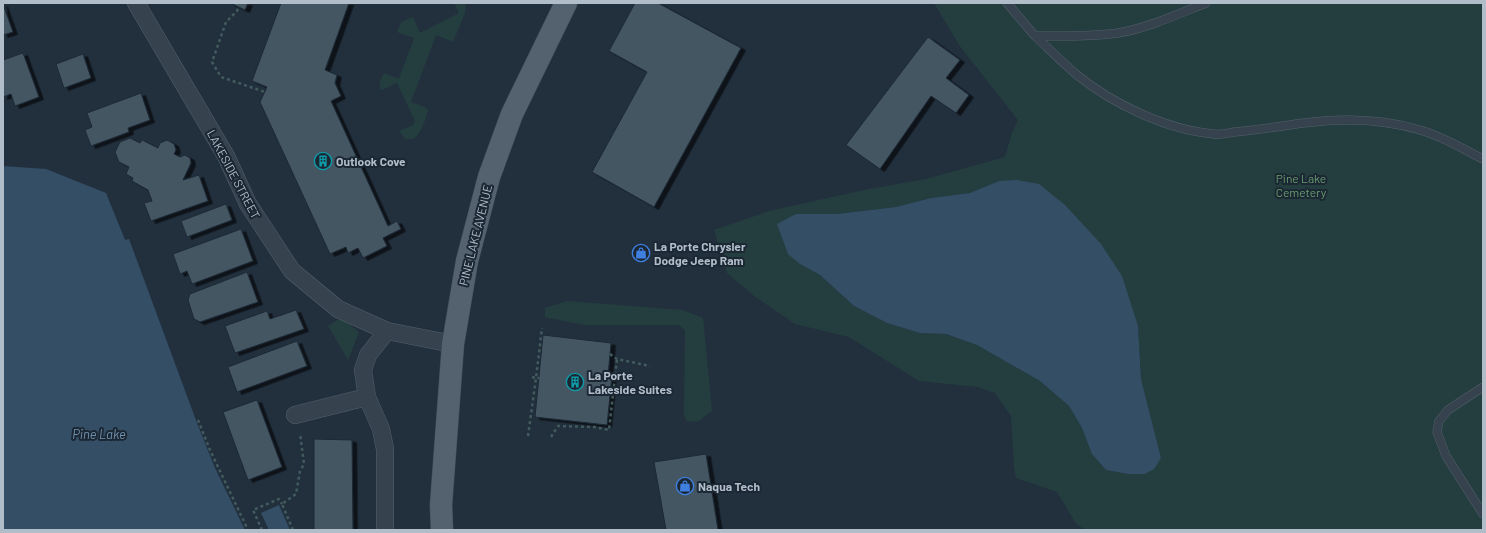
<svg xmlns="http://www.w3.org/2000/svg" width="1486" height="533" viewBox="0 0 1486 533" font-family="Barlow,sans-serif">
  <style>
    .green { fill: #243e3f; fill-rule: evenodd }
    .water { fill: #344e66 }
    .building { fill: #455664; stroke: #1d2935; filter: url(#shadow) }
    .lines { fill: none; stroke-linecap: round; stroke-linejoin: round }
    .service-casing { stroke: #54606c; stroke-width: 9 }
    .minor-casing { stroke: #54606c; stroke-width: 18 }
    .primary-casing { stroke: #3f4b57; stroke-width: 23 }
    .path { stroke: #425b5c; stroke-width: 2.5; stroke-dasharray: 3 3; stroke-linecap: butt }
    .service { stroke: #36424e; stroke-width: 8 }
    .minor { stroke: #36424e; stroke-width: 17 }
    .primary { stroke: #54616e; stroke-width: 22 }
    .labels { text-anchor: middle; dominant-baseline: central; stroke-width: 4; stroke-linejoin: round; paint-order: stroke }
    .poi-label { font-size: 12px; font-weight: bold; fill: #b1bdc9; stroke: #1b2733; text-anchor: start }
    .street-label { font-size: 12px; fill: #b1bdc9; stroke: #1b2733 }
    .park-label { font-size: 12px; fill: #679c6e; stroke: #1b2733 }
    .water-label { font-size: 13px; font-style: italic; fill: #7091ae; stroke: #1b2733 }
  </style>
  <defs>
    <filter id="shadow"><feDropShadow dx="4.5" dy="2.5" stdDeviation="0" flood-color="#0009"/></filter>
  </defs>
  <rect width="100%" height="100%" fill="#22303e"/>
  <!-- green -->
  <path class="green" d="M454,3H466L465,13L453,42L436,35L411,102L425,107L428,110C425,121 422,131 414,139H405L399,131L413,125L415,121L397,83L382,90L380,88V81L384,73L399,79L414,38L397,32L401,22L413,17L420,33L459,13Z
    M934,3H1483V530H1086L1077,525L1057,492L1016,478L1014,466L1011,416L995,393L978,387L919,381L849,337L795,324L754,296L727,273L714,230L769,211L869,189L926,179L1005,157L1012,133L1018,120L959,45ZM999,181L1138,326L1141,379L1161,458L1145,474H1128L1106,470L1092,454L1082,428L1069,406L1040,381L977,345L946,334L920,333L887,323L854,306L820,275L800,264L796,214H837L896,207L931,198L970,193Z
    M567,301L683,310L703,318L712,411L699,421L687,422L684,415L685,330L679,325H584L545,317V308Z
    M343,319L359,332L348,360L328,326L337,320Z"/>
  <!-- water -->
  <path class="water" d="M3,166L46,169L106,193L125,240L129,239L197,423L215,468L245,530H3Z
    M1017,180L1039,184L1065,205L1101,244L1122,276L1138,326L1141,379L1161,458L1154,469L1145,474H1128L1106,470L1092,454L1082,428L1069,406L1040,381L977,345L946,334L920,333L887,323L854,306L820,275L800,264L788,254L777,224L796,214H837L896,207L931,198L970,193L999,181Z
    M279,505L290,530H269L261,513Z"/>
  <!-- building -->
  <path class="building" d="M230,3H248L245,10Z
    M281,3H349L325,70L337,75L335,83L341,96L331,101L388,226L397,221L401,229L383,238L387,246L363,258L358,248L348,253L346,247L330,254L260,102L267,87L252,81Z
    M635,3H658L741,48L654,207L592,172L647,72L609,51Z
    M3,4L13,32L3,35Z
    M928,37L960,60L946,78L969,95L956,113L931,96L880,169L846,145Z
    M23,53L39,97L15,106L11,94L3,97V60Z
    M83,54L91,78L64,88L56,64Z
    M141,93L150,120L128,128L129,132L91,146L85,130L92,127L87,113Z
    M130,138L140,143L142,140L158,148L160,143L167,140L174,144L176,150L174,154L180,157L185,155L190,158L191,163L183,180L199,175L208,201L151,221L144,203L152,201L148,190L132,181L133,178L126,174L129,167L119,162L115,152L120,142Z
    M226,204L232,220L187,237L181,221Z
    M241,229L253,261L192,284L187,271L180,274L173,254Z
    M247,272L258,302L200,322L194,319L188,300L190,294Z
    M296,310L304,329L235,353L225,326L267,311L270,319Z
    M543,335L611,343L608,376H612L607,425L535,417Z
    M297,341L307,366L237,392L228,367Z
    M257,400L282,467L248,480L223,412Z
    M314,439L352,440L353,530H314Z
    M706,454L718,530H666L654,462Z"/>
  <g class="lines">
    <defs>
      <path id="service" d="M1007,3L1035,36
        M1206,3C1178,14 1148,28 1118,33C1090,37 1063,36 1035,36C1049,49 1063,63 1077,75C1113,104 1167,130 1214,134C1221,135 1228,133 1235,132C1258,130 1281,126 1304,123C1342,118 1383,119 1420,130C1442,136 1463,149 1483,159
        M1483,387L1448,410L1439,421L1437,432L1446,456L1483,514"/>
      <path id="minor" d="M136,3L226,156L248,204L292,271L338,309L387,331L453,344
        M295,415L367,397
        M385,530V449L381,429L367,397L363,370L368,355L387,331"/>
      <path id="primary" d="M442,530L441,505L453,344L467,261L489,177L512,114L566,3"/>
    </defs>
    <!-- service casing -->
    <use href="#service" class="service-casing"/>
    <!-- minor casing -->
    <use href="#minor" class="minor-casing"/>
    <!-- primary casing -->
    <use href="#primary" class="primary-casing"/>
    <!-- path -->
    <path class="path" d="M239,3L237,11L226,22L212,62L221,77L265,92
      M610,354L617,359L650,366
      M532,377L536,378L542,328
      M198,420L210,450L248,530
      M528,436L536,378H539
      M551,437L558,426L594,427L609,430L617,359
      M262,530L253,510L279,499L282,504
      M293,530L282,504L296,494L300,471L304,464L300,433"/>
    <!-- service -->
    <use href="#service" class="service"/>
    <!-- minor -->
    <use href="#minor" class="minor"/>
    <!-- primary -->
    <use href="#primary" class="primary"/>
  </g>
  <!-- icons -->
  <defs>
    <symbol id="building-ring" viewBox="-11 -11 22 22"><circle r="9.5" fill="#1b2733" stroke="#0f9aa8" stroke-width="1.5"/><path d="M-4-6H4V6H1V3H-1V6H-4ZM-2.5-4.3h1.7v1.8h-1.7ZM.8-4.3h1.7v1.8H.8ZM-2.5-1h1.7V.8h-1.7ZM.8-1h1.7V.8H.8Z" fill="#0f9aa8"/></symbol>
    <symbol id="shop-ring" viewBox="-11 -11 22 22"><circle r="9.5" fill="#1b2733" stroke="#3f7fe0" stroke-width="1.5"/><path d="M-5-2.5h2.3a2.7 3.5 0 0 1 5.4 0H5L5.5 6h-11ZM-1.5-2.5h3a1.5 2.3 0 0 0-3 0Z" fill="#3f7fe0"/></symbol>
  </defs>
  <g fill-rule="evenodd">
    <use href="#building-ring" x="313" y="151" width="20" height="20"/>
    <use href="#shop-ring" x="631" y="243" width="20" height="20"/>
    <use href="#building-ring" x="565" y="372" width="20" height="20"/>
    <use href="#shop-ring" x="675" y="476" width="20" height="20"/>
  </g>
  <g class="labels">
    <!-- poi labels -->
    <g class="poi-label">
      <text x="336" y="161">Outlook Cove</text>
      <text x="654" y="246">La Porte Chrysler<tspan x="654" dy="14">Dodge Jeep Ram</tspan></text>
      <text x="588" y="375">La Porte<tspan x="588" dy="14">Lakeside Suites</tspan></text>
      <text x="698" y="486">Naqua Tech</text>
    </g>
    <!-- street labels -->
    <g class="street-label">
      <text transform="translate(234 174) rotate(62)">LAKESIDE STREET</text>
      <text transform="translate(475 235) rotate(-76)">PINE LAKE AVENUE</text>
    </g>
    <!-- park labels -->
    <g class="park-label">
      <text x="1301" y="178">Pine Lake<tspan x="1301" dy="14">Cemetery</tspan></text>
    </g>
    <!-- water labels -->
    <g class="water-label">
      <text x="99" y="434">Pine Lake</text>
    </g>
  </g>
  <!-- border -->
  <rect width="1486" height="533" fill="none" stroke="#b1bdc9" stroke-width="8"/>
</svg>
